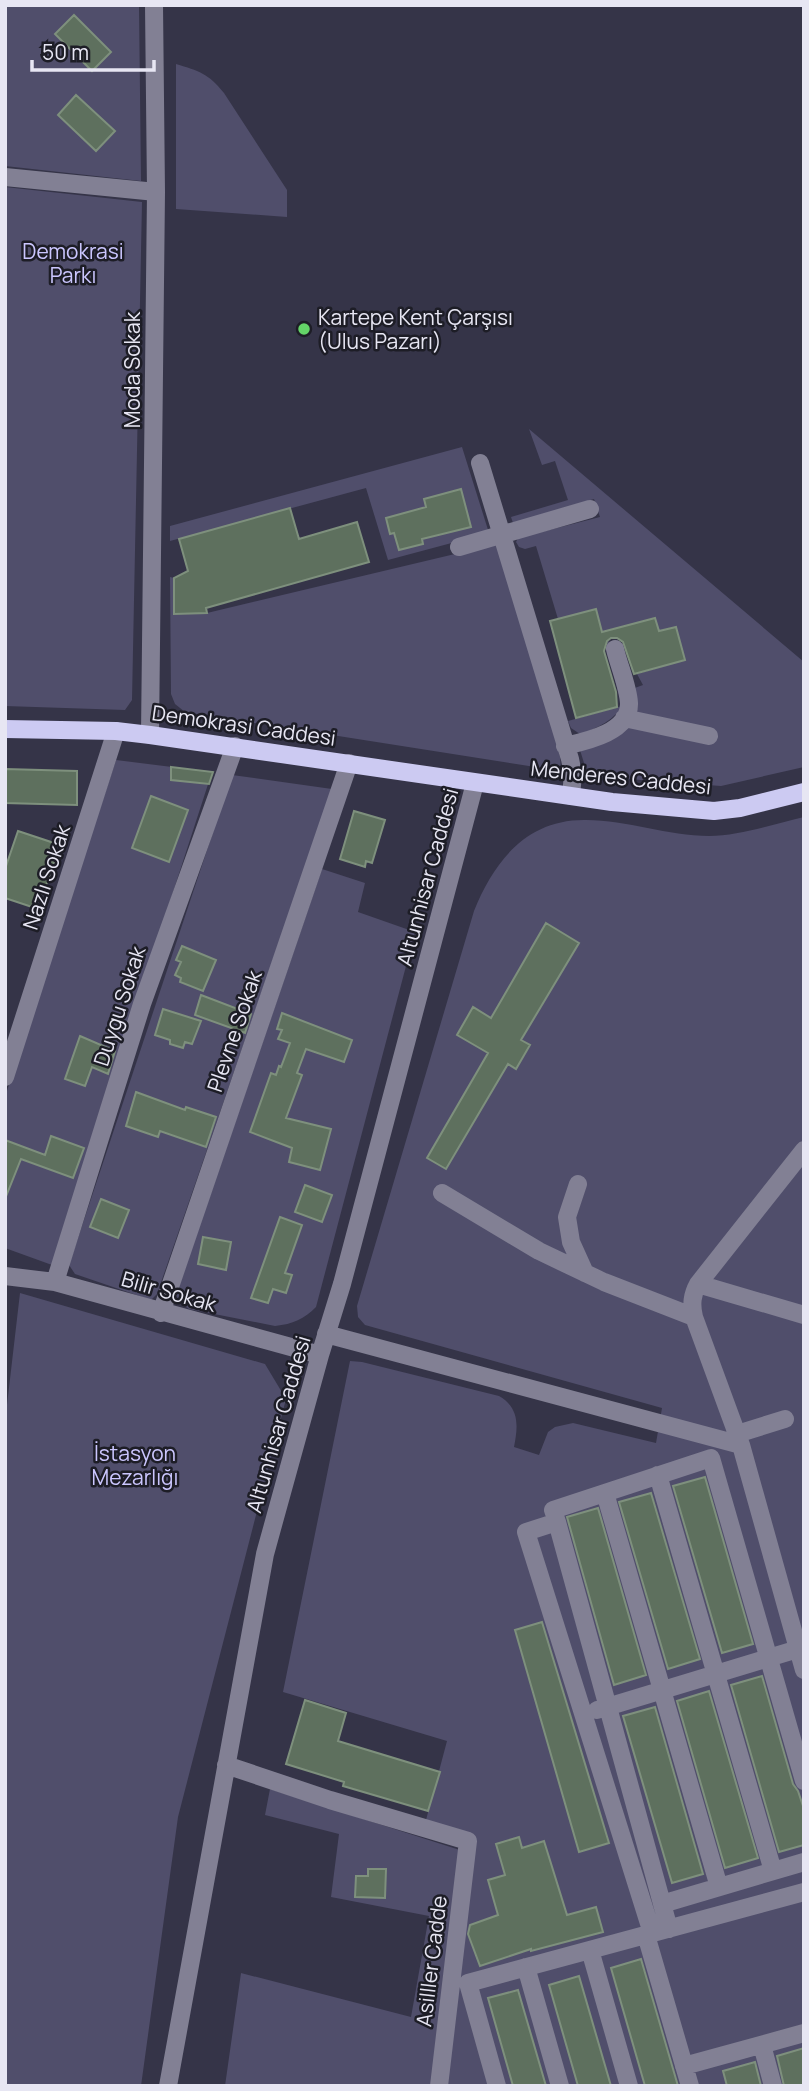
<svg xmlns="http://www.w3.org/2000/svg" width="809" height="2091" viewBox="0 0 809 2091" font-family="Manrope,sans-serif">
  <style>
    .green { fill: #504e6b }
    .building { fill: #5e705e; stroke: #7e907d; stroke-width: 2 }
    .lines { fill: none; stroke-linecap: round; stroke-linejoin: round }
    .minor { stroke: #828094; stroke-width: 18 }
    .major { stroke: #cccaf2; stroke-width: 18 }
    .poi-dot { fill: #64d468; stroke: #1d1d26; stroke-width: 2.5 }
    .labels { text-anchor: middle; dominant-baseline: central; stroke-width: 5; stroke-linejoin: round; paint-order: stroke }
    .park-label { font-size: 21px; fill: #cbc6fe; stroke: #1d1d26 }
    .poi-label { font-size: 21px; fill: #e7e6f3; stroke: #1d1d26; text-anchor: start }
    .street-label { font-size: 21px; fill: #e7e6f3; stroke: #1d1d26 }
  </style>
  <rect width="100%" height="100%" fill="#353448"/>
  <!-- green -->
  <path class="green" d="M5,5H139L141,181L5,166Z
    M176,64C199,71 208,73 224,93L287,190V217L176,209Z
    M5,187L142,202L132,700L125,710L5,706Z
    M529,429L804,662V767L721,786L588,776L580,750C603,745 623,738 633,715C638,704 638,699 632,689L643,685L637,674L685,660L676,627L659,631L655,618L606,631L625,704C613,720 599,728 580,734L571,728L568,721L622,706L596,609L558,619L536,546L525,549L519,547L516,542L518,538L600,517L594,499L513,523L511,517L568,500L555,461L542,465Z
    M462,447L489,533L388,560L366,488L170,541V526Z
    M497,544L552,724L560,757L561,771L185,712L175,704L171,694L170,577L174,578V614L207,613Z
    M116,760L212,772L52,1265L5,1248V1097Z
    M232,775L332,789L157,1294L151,1300L75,1274L69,1265Z
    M804,817V2086H225L241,1973L411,2017L429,1916L331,1897L339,1834L265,1815L270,1789L466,1852L426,1820L447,1741L283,1692L350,1361L362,1362L499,1396C520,1408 518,1427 514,1447L539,1455L548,1432L555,1427L573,1423L656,1443L662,1408L365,1325L358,1317L357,1306L474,911C494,861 527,819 586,820C627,820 668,836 709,836C740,836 774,824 804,817Z
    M322,869L365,883L358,912L415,932L316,1307C304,1319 293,1324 275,1326L189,1309L180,1303L176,1295Z
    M20,1293L265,1364L286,1399L178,1817L141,2086H5V1422Z"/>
  <!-- building -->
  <path class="building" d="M74,15L111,52L92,71L55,34Z
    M76,95L115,131L96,151L58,115Z
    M461,489L471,527L422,539L423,544L399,550L394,533L390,534L386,518L426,507L424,499Z
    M290,508L299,539L357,522L369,562L206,608L207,613L174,614V578L188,571L179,539Z
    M596,609L602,632L655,618L659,631L676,627L685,660L634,674L623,642L617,638H611L607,641L604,651L616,692L617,707L576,718L550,621Z
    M171,767L213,772L209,784L171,780Z
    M5,769L77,771V805L5,803Z
    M151,796L188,810L169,862L132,848Z
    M354,811L385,820L372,863L366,861L365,867L340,859Z
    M18,831L54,843L48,860L54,862L43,894L38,892L32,907L5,898V869Z
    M546,923L579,943L521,1040L530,1045L516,1069L508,1064L446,1169L427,1158L488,1053L457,1035L473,1007L491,1018Z
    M182,946L216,960L203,991L180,982L181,978L175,975L181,962L176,960Z
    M201,995L251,1014L245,1033L195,1015Z
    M163,1009L201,1021L192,1044L185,1042L183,1048L170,1044V1040L155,1035Z
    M282,1013L352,1040L344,1062L306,1049L297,1073L302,1075L286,1118L331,1129L320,1170L289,1162L292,1148L250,1132L271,1073L276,1075L279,1066L281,1067L290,1043L278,1039L282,1030L277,1029Z
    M80,1036L115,1051L108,1074L92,1067L85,1086L65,1079Z
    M136,1092L185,1110L186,1107L216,1117L206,1147L160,1131L158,1137L126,1126Z
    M51,1136L84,1148L73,1178L21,1159L5,1199V1140L45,1155Z
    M305,1185L332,1195L322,1222L295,1212Z
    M101,1199L129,1210L118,1238L90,1227Z
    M280,1217L302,1225L285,1273L292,1275L286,1293L273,1289L268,1303L251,1298Z
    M203,1237L231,1242L226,1270L198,1264Z
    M705,1477L753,1644L722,1653L673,1486Z
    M651,1493L700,1659L668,1669L619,1502Z
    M598,1508L646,1675L614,1685L567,1517Z
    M542,1622L609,1843L579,1852L515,1630Z
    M762,1676L793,1784L798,1791L804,1809V1845L779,1852L731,1685Z
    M709,1691L758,1858L725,1868L677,1701Z
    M305,1700L346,1713L338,1741L440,1772L428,1811L343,1786L344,1782L286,1764Z
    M655,1707L703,1874L672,1883L623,1716Z
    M519,1837L522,1848L544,1841L567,1915L596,1907L603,1932L531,1951V1949L480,1966L468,1934L470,1925L498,1915L488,1880L505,1875L496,1844Z
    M368,1869H386L385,1898L355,1897L356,1876H368Z
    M641,1959L678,2086H645L611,1968Z
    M579,1976L611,2086H578L549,1985Z
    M518,1990L546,2086H513L488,1998Z
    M804,2048V2086H784L777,2056Z
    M755,2062L761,2086H727L723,2071Z"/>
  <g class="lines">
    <!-- minor -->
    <path class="minor" d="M5,177L156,192
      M480,463L570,759L573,774L571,796
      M459,547L590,509
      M624,718L709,736
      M150,735L156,192L154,5
      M565,746C587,741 630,732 629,703C628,686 619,666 615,649
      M5,1077L116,731
      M578,1184L567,1217L571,1242L585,1273
      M442,1193L539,1251L604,1282L694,1317
      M5,1276L55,1282L320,1355
      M55,1282L142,1004L235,746
      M698,1284L804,1315
      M161,1313L349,763
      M326,1334L741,1445L804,1670
      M737,1434L785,1419
      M741,1445L694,1317C691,1304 692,1295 698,1284L804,1150
      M658,1475L773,1871
      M605,1493L719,1887
      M557,1522L553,1510L711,1458L804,1781
      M597,1710L798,1649
      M226,1765L330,1800L468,1841L439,2086
      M662,1904L804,1862
      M652,1933L526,1532L557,1522L669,1929
      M646,1935L690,2086
      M590,1950L629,2086
      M526,1967L560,2086
      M762,2045L773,2086
      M684,2066L804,2033
      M168,2086L265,1554L320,1355L342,1284L475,783
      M497,2086L468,1983L804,1892"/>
    <!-- major -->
    <path class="major" d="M5,729L116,731L150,735L612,802L714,811L740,808L804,792"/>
  </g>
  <!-- markers -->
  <circle class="poi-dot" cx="304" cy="329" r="7"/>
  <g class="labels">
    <!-- park labels -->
    <g class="park-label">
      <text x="73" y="251">Demokrasi<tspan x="73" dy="24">Parkı</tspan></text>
      <text x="135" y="1453">İstasyon<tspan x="135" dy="24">Mezarlığı</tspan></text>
    </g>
    <!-- poi labels -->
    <g class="poi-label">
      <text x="318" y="317">Kartepe Kent Çarşısı<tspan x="318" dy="24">(Ulus Pazarı)</tspan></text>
    </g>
    <!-- street labels -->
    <g class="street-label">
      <text transform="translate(132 370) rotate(-90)">Moda Sokak</text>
      <text transform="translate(244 725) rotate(8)">Demokrasi Caddesi</text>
      <text transform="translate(621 777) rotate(6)">Menderes Caddesi</text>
      <text transform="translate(46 877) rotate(-72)">Nazlı Sokak</text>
      <text transform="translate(427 877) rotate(-75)">Altunhisar Caddesi</text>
      <text transform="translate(119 1006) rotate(-72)">Duygu Sokak</text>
      <text transform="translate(234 1031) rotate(-71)">Plevne Sokak</text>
      <text transform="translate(169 1291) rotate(16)">Bilir Sokak</text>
      <text transform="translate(278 1424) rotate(-74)">Altunhisar Caddesi</text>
      <text transform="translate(431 1961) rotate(-83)">Asilller Cadde</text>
    </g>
  </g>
  <!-- border -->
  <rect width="809" height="2091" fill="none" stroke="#e7e6f3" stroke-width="14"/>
  <!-- scale -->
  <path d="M32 60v10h122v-10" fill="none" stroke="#e7e6f3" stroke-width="3.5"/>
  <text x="42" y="60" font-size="21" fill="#e7e6f3" stroke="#1d1d26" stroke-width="5" paint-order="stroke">50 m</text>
</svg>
